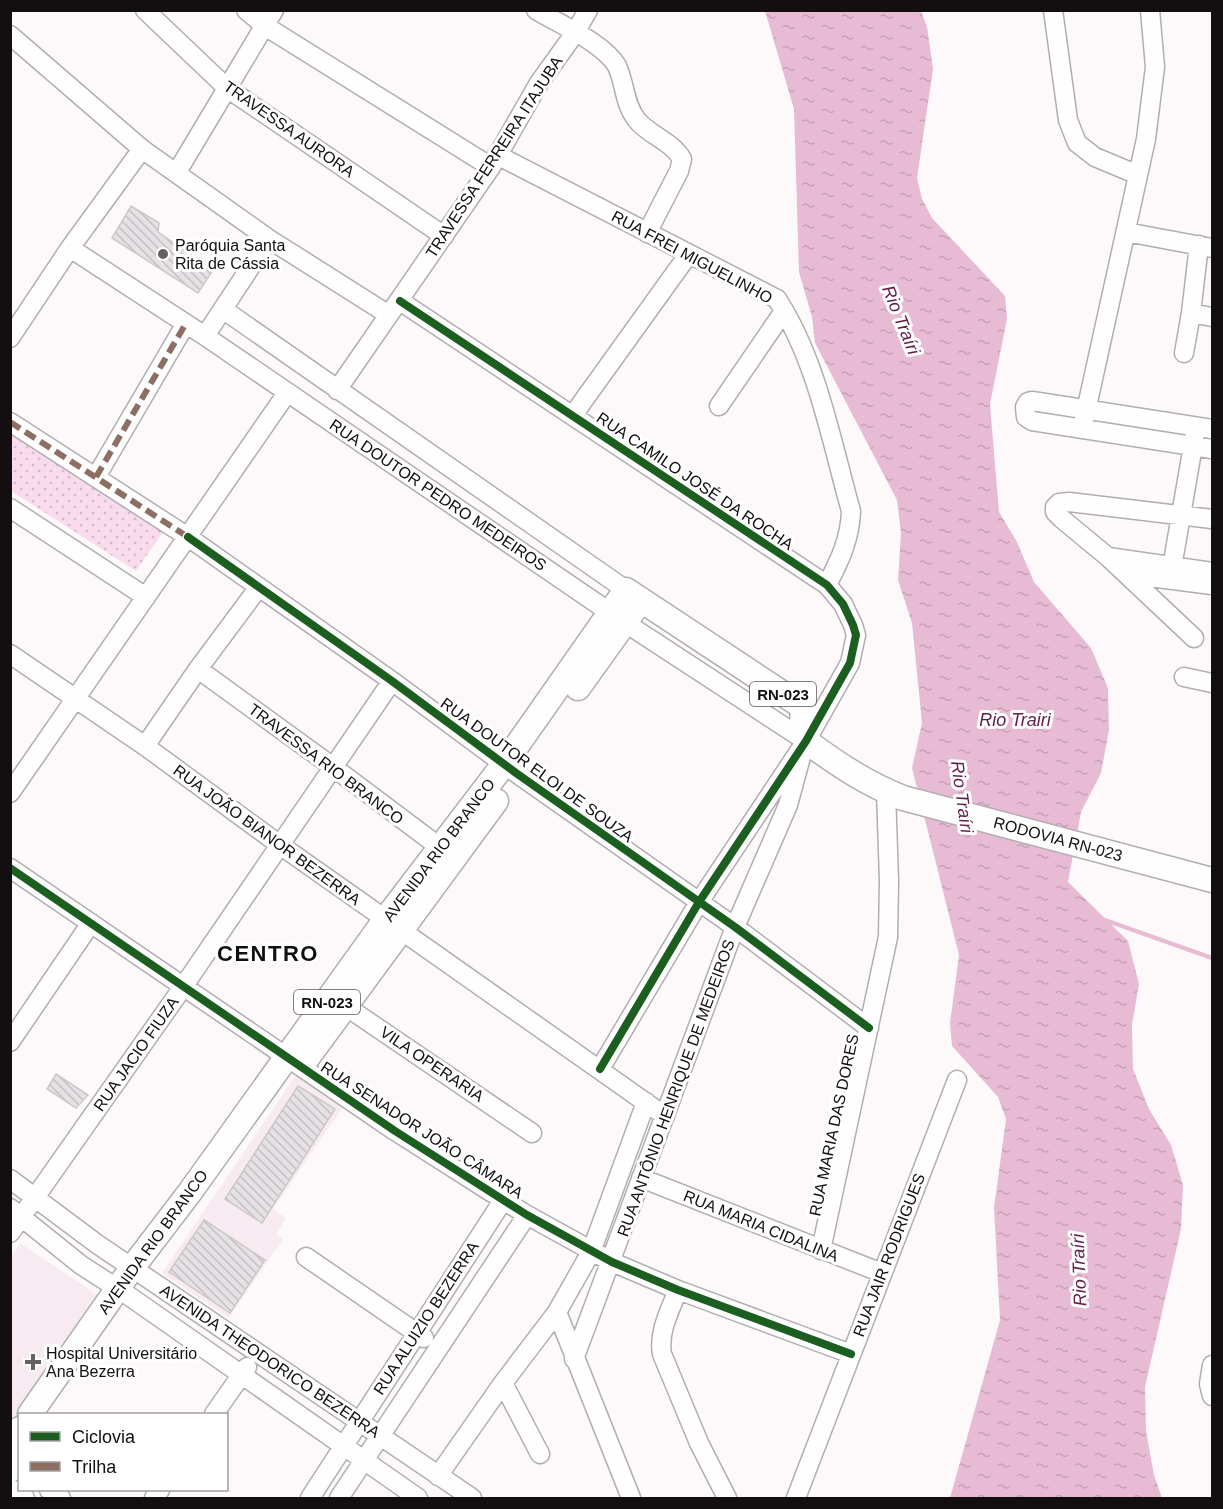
<svg xmlns="http://www.w3.org/2000/svg" width="1223" height="1509" viewBox="0 0 1223 1509" font-family="Helvetica,sans-serif">
  <style>
    .built { fill: #f7ebf1 }
    .park { fill: url(#park-dots) }
    .water { fill: url(#water-ripples) }
    .lines { fill: none; stroke-linecap: round; stroke-linejoin: round }
    .stream { stroke: #e8bbd5; stroke-width: 4.5 }
    .building { fill: url(#building-back-hatch); stroke: #ccc8ca; stroke-width: 1.5 }
    .minor-casing { stroke: #b1aeb0; stroke-width: 21 }
    .major-casing { stroke: #b1aeb0; stroke-width: 27 }
    .minor { stroke: #fffefe; stroke-width: 18 }
    .major { stroke: #fffefe; stroke-width: 24 }
    .quiet { stroke: #8d6e63; stroke-width: 6; stroke-dasharray: 12 6; stroke-linecap: butt }
    .cycleway-casing { stroke: #fff; stroke-width: 11 }
    .cycleway { stroke: #1b5e20; stroke-width: 8 }
    .poi-dot { fill: #656163; stroke: #fff; stroke-width: 2 }
    .labels { text-anchor: middle; dominant-baseline: central; stroke-width: 6; stroke-linejoin: round; paint-order: stroke }
    .shield { fill: #fff; stroke: #5a5758; stroke-width: 1.5 }
    .shield-label { font-size: 15px; font-weight: bold; fill: #130f11 }
    .street-label { font-size: 16px; fill: #130f11; stroke: #fff }
    .poi-label { font-size: 16px; fill: #130f11; stroke: #fff; text-anchor: start }
    .water-label { font-size: 18px; font-style: italic; fill: #621b4b; stroke: #fff }
    .district-label { font-size: 22px; font-weight: bold; letter-spacing: 1.5px; fill: #130f11; stroke: #fff }
  </style>
  <defs>
    <pattern id="park-dots" width="8" height="8" patternUnits="userSpaceOnUse" patternTransform="scale(1.5)"><rect width="8" height="8" fill="#f8dbec"/><path d="M2 2h.1M6 6h.1" fill="none" stroke="#d4bbc9" stroke-width="1.8" stroke-linecap="round"/></pattern>
    <pattern id="water-ripples" width="26" height="14" patternUnits="userSpaceOnUse" patternTransform="scale(1.5)"><rect width="26" height="14" fill="#e8bbd5"/><path d="M2 4q2-2 4 0t4 0M15 11q2-2 4 0t4 0" fill="none" stroke="#c6a0b6"/></pattern>
    <pattern id="building-back-hatch" width="6" height="6" patternUnits="userSpaceOnUse" patternTransform="scale(1.5)"><rect width="6" height="6" fill="#e6e1e4"/><path d="M-1 5l2 2M0 0l6 6M5-1l2 2" fill="none" stroke="#c4c0c3"/></pattern>
  </defs>
  <rect width="100%" height="100%" fill="#fdf9fb"/>
  <!-- built -->
  <path class="built" d="M296,1075L343,1107L273,1209L286,1218L276,1234L283,1239L229,1318L162,1273Z
    M20,1243L99,1296L11,1428V1257Z"/>
  <!-- park -->
  <path class="park" d="M10,432L163,532L136,571L11,491Z"/>
  <!-- water -->
  <path class="water" d="M765,11H921L927,27L933,69L917,178L922,199L932,218L1005,296L1007,319L990,404L999,512L1017,542L1034,582L1091,648L1108,688L1109,730L1101,773L1081,812L1068,882L1128,941L1139,984L1132,1025L1133,1069L1149,1109L1171,1145L1183,1185L1181,1229L1145,1387L1146,1431L1154,1475L1162,1498H950L1000,1320L994,1208L1006,1119L998,1097L952,1046L950,1023L959,955L912,768L922,723L912,623L898,580L901,533L897,500L815,343L812,317L799,272L794,109Z"/>
  <g class="lines">
    <!-- stream -->
    <path class="stream" d="M1102,919L1212,958"/>
  </g>
  <!-- building -->
  <path class="building" d="M131,206L159,223L158,232L213,270L198,293L112,238Z
    M56,1074L88,1095L76,1108L47,1089Z
    M298,1086L335,1109L262,1223L225,1199Z
    M204,1220L265,1260L230,1313L169,1272Z"/>
  <g class="lines">
    <defs>
      <path id="minor" d="M145,10L227,88L444,236
        M246,10L265,26L491,167
        M536,10C559,24 604,43 617,66C625,83 624,103 636,119C648,135 672,141 682,159L679,171L647,233
        M1053,10L1068,120L1077,143L1095,157L1138,175
        M10,35L142,149L269,239L389,315
        M497,155L777,299C817,361 831,440 851,511C850,539 840,560 827,585
        M177,172L274,10
        M1126,232L1212,248
        M70,248L205,336L624,622L806,741
        M400,301L827,585L843,604L853,625L856,635L850,663L806,741L699,902L600,1069
        M224,310L626,590
        M1191,313L1212,317
        M205,336L269,239
        M10,338L70,248L142,149
        M1184,353L1191,313L1199,245
        M337,390L491,167L539,83L575,33L588,10
        M719,406L784,311
        M573,415L688,255
        M10,422L188,537L392,681L516,773L735,927L869,1028
        M1082,429L1146,139L1155,67L1150,10
        M1212,429L1032,401L1028,402L1025,407L1026,417L1032,421L1212,449
        M96,477L185,325
        M10,508L146,597
        M1108,557L1212,572
        M1126,574L1212,585
        M1170,579L1195,434
        M1194,638L1108,557L1062,519L1055,512V507L1059,503L1069,502L1212,519
        M10,654L145,746L280,845L665,1116
        M198,669L333,767L450,855
        M1184,677L1212,683
        M145,746L198,669L259,587
        M10,793L287,393
        M10,868L395,1131L527,1215L612,1262L678,1290L851,1354
        M335,999L532,1133
        M10,1042L91,923
        M641,1178L882,1273
        M10,1179L97,1244L472,1498
        M10,1208L81,1265L129,1296L418,1498
        M10,1233L183,987L392,681
        M821,1250L888,937L889,881L886,791
        M306,1257L424,1338
        M678,1290C670,1310 658,1332 662,1354L699,1443L727,1498
        M557,1312L631,1498
        M574,1359L735,927L788,805L801,757
        M1212,1365L1209,1384L1212,1396
        M503,1383L540,1454
        M214,1414L247,1367
        M438,1476L503,1383L557,1312L591,1252L646,1102
        M10,1488L25,1498
        M49,1490L61,1498
        M154,1498L160,1490
        M310,1498L504,1199
        M339,1498L527,1215
        M796,1498L957,1080"/>
      <path id="major" d="M578,688L641,600
        M305,1061L496,801
        M30,1414L132,1268L190,1192L385,920L504,764L626,590L803,707L802,724L806,741C837,764 867,784 903,798L1212,880
        M10,1442L20,1429
        M10,1470L20,1457"/>
    </defs>
    <!-- minor casing -->
    <use href="#minor" class="minor-casing"/>
    <!-- major casing -->
    <use href="#major" class="major-casing"/>
    <!-- minor -->
    <use href="#minor" class="minor"/>
    <!-- major -->
    <use href="#major" class="major"/>
    <!-- quiet -->
    <path class="quiet" d="M10,422L188,537
      M96,477L185,325"/>
    <defs>
      <path id="cycleway" d="M400,301L827,585L843,604L853,625L856,635L850,663L806,741L699,902L600,1069
        M188,537L392,681L516,773L735,927L869,1028
        M10,868L395,1131L527,1215L612,1262L678,1290L851,1354"/>
    </defs>
    <!-- cycleway casing -->
    <use href="#cycleway" class="cycleway-casing"/>
    <!-- cycleway -->
    <use href="#cycleway" class="cycleway"/>
  </g>
  <!-- markers -->
  <g class="poi-dot">
    <circle cx="163" cy="254" r="6"/>
    <path d="M30 1353h6v6h6v6h-6v6h-6v-6h-6v-6h6z"/>
  </g>
  <g class="labels">
    <!-- shield labels -->
    <g class="shield">
      <rect x="750" y="682" width="66" height="24" rx="4.5"/>
      <rect x="294" y="990" width="66" height="24" rx="4.5"/>
    </g>
    <g class="shield-label">
      <text x="783" y="694">RN-023</text>
      <text x="327" y="1002">RN-023</text>
    </g>
    <!-- street labels -->
    <g class="street-label">
      <text transform="translate(289 129) rotate(35)">TRAVESSA AURORA</text>
      <text transform="translate(494 157) rotate(-57)">TRAVESSA FERREIRA ITAJUBA</text>
      <text transform="translate(692 257) rotate(28)">RUA FREI MIGUELINHO</text>
      <text transform="translate(695 481) rotate(34)">RUA CAMILO JOSÉ DA ROCHA</text>
      <text transform="translate(438 495) rotate(34)">RUA DOUTOR PEDRO MEDEIROS</text>
      <text transform="translate(326 764) rotate(37)">TRAVESSA RIO BRANCO</text>
      <text transform="translate(537 770) rotate(36)">RUA DOUTOR ELOI DE SOUZA</text>
      <text transform="translate(267 835) rotate(36)">RUA JOÃO BIANOR BEZERRA</text>
      <text transform="translate(1058 839) rotate(15)">RODOVIA RN-023</text>
      <text transform="translate(439 850) rotate(-53)">AVENIDA RIO BRANCO</text>
      <text transform="translate(136 1054) rotate(-55)">RUA JACIO FIUZA</text>
      <text transform="translate(432 1064) rotate(34)">VILA OPERARIA</text>
      <text transform="translate(676 1088) rotate(-70)">RUA ANTÔNIO HENRIQUE DE MEDEIROS</text>
      <text transform="translate(834 1125) rotate(-78)">RUA MARIA DAS DORES</text>
      <text transform="translate(422 1130) rotate(33)">RUA SENADOR JOÃO CÂMARA</text>
      <text transform="translate(761 1226) rotate(22)">RUA MARIA CIDALINA</text>
      <text transform="translate(153 1242) rotate(-54)">AVENIDA RIO BRANCO</text>
      <text transform="translate(889 1255) rotate(-69)">RUA JAIR RODRIGUES</text>
      <text transform="translate(426 1318) rotate(-57)">RUA ALUIZIO BEZERRA</text>
      <text transform="translate(270 1361) rotate(34)">AVENIDA THEODORICO BEZERRA</text>
    </g>
    <!-- poi labels -->
    <g class="poi-label">
      <text x="175" y="245">Paróquia Santa<tspan x="175" dy="18">Rita de Cássia</tspan></text>
      <text x="46" y="1353">Hospital Universitário<tspan x="46" dy="18">Ana Bezerra</tspan></text>
    </g>
    <!-- water labels -->
    <g class="water-label">
      <text transform="translate(901 320) rotate(68)">Rio Traíri</text>
      <text x="1015" y="720">Rio Trairi</text>
      <text transform="translate(962 797) rotate(82)">Rio Traíri</text>
      <text transform="translate(1079 1270) rotate(-92)">Rio Traíri</text>
    </g>
    <!-- district labels -->
    <g class="district-label">
      <text x="268" y="953">CENTRO</text>
    </g>
  </g>
  <!-- border -->
  <rect width="1223" height="1509" fill="none" stroke="#130f11" stroke-width="24"/>
  <!-- legend -->
  <rect x="18" y="1413" width="210" height="78" fill="#ffffff" stroke="#a19fa0" stroke-width="1.5"/>
  <rect x="30" y="1432" width="30" height="9" fill="#1b5e20" stroke="#a19fa0" stroke-width="1.5"/>
  <text x="72" y="1443" font-size="18" fill="#130f11">Ciclovia</text>
  <rect x="30" y="1462" width="30" height="9" fill="#8d6e63" stroke="#a19fa0" stroke-width="1.5"/>
  <text x="72" y="1473" font-size="18" fill="#130f11">Trilha</text>
</svg>
